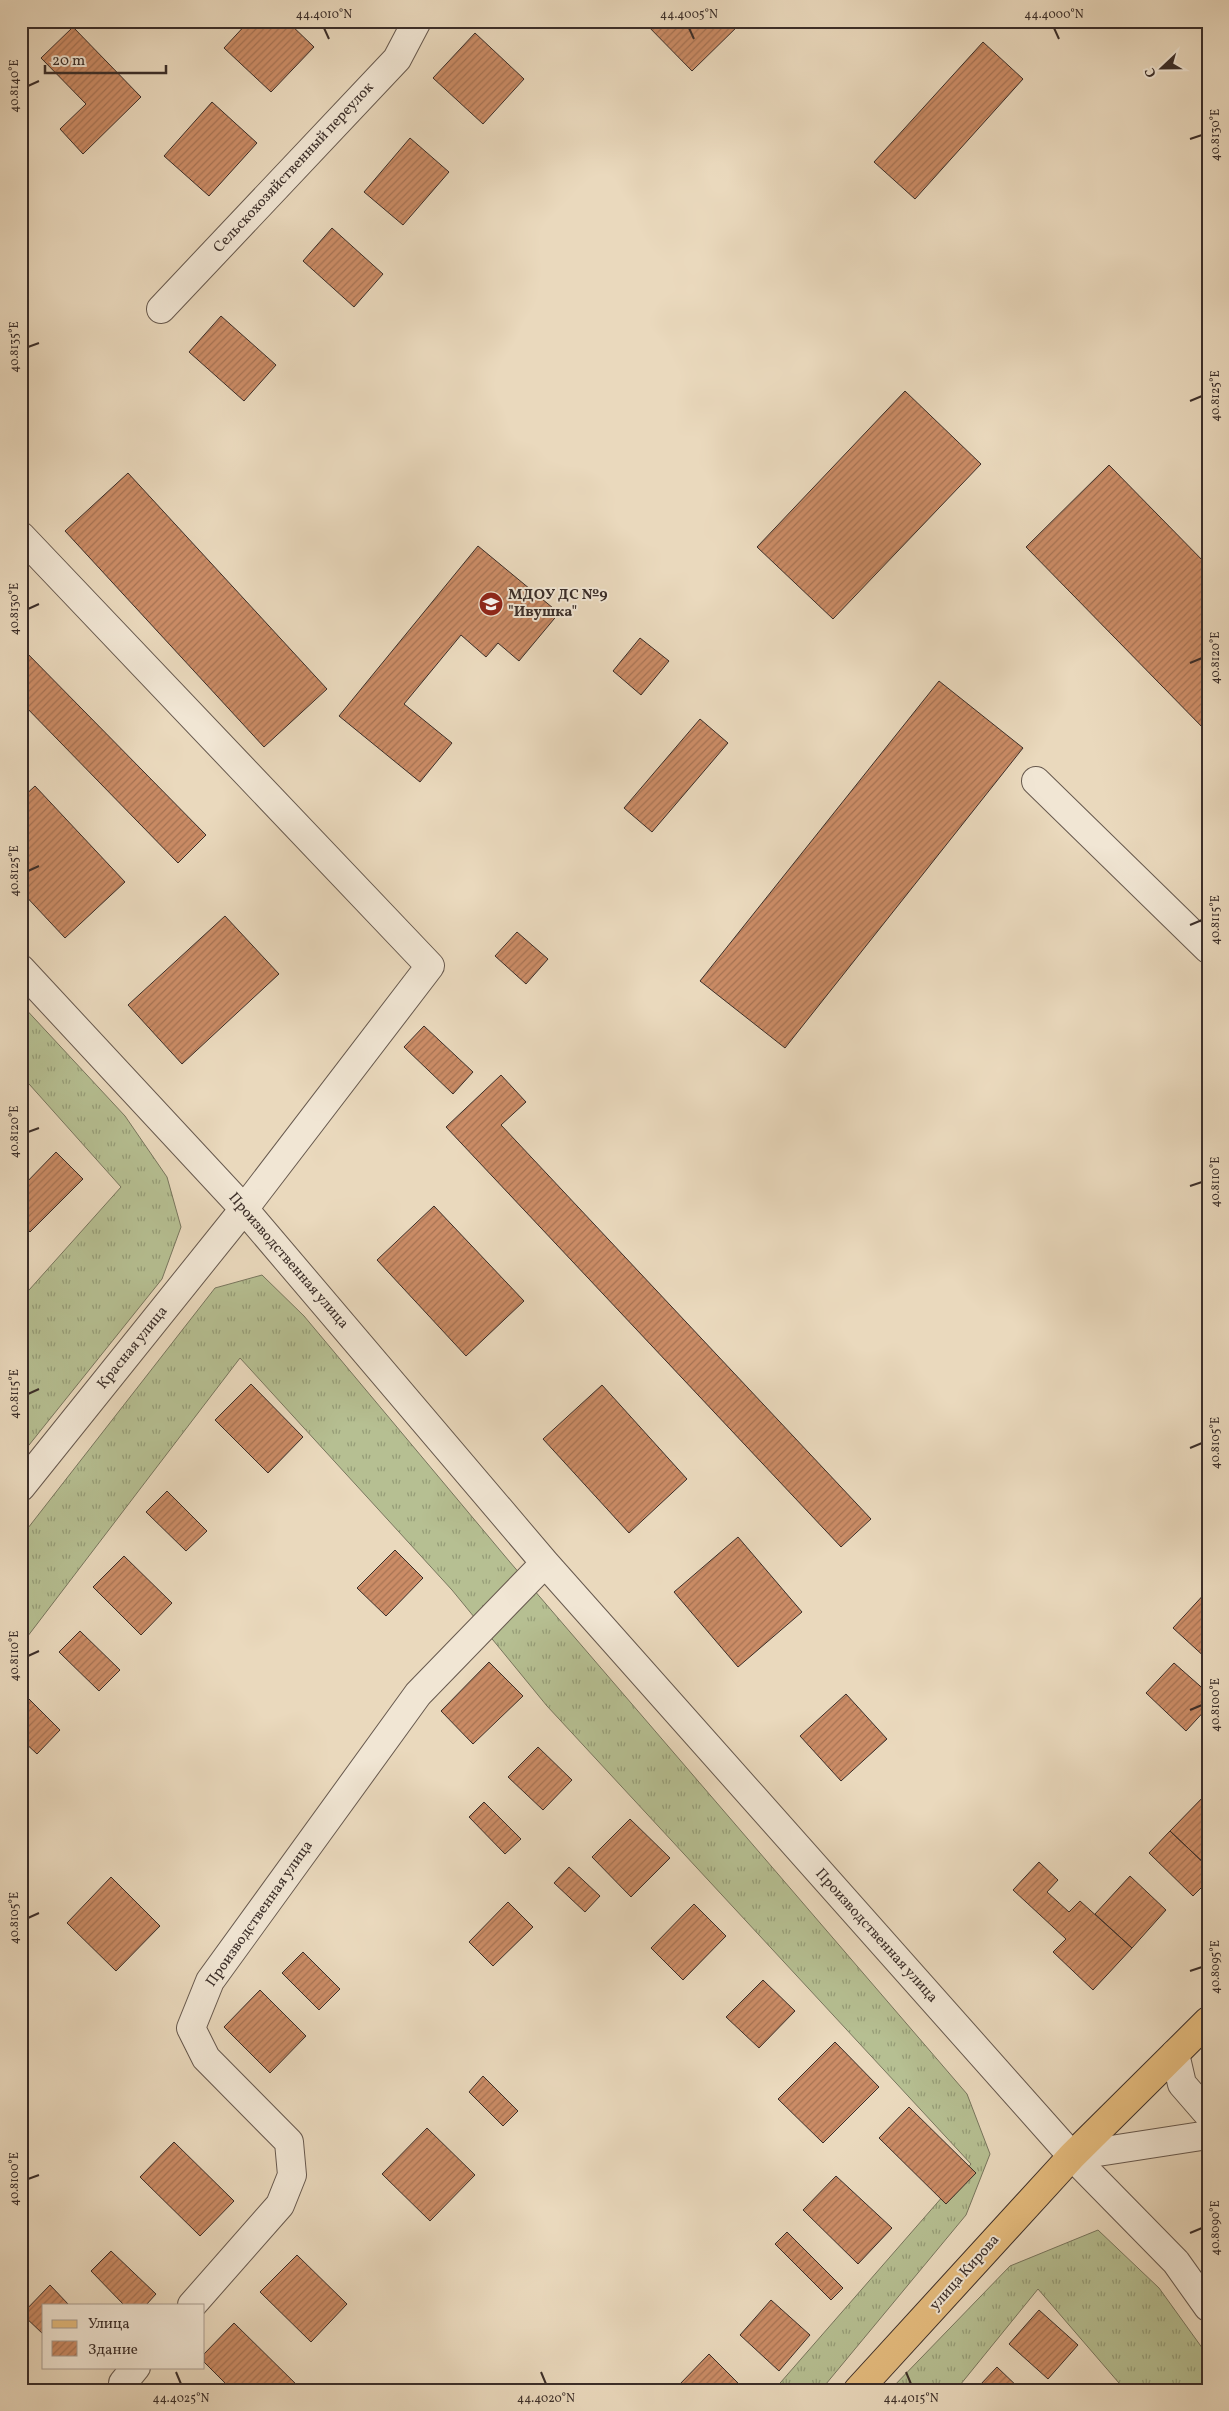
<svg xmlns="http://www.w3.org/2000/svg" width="1229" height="2411" viewBox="0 0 1229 2411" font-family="Vollkorn,serif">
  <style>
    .grass { fill: url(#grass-tufts); stroke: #78765e }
    .building { fill: url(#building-hatch); stroke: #3b2e29 }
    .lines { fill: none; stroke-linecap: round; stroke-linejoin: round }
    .minor-casing { stroke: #67594e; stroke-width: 30 }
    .major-casing { stroke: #3b2e29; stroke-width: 30 }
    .minor { stroke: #f1e6d4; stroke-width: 28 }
    .major { stroke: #e5bc7e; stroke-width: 28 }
    .ticks { fill: none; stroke: #3b2e29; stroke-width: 2 }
    .labels { text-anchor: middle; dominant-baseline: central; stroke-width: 4; stroke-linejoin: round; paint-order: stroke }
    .street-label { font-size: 15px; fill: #3b2e29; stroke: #f1e6d4 }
    .poi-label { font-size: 15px; font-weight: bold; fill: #3b2e29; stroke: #f1e6d4; text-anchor: start }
    .neatline { fill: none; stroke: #3b2e29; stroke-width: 2 }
    .ticks-label { font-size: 12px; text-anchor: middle; fill: #3b2e29 }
  </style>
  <defs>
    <pattern id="grass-tufts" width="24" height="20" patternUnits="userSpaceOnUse" patternTransform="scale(1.25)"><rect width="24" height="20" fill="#b6bf92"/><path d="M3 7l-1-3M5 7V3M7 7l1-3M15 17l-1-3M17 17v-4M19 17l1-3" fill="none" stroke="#959c77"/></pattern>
    <pattern id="building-hatch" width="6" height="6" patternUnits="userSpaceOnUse" patternTransform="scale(1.25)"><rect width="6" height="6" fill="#cb8c66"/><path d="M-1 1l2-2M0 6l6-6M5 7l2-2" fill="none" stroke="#a67354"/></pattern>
  </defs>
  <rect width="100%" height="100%" fill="#ead9bd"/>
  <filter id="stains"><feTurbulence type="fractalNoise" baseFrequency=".004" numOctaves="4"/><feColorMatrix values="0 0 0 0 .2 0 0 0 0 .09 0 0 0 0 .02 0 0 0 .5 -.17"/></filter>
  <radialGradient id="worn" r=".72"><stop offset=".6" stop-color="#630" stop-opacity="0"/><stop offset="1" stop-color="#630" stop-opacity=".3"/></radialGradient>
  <!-- grass -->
  <path class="grass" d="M21,1004L125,1116L167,1177L181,1227L162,1279L21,1455V1299L121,1187L21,1075Z
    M262,1275L304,1316L509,1561L967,2094L990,2154L966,2215L821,2390H774L971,2164L547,1706L452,1590L240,1358L21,1645V1537L215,1288Z
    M1098,2230L1159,2288L1208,2356V2390H1125L1038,2289L956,2390H890L1010,2266Z"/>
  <!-- building -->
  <path class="building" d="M249,21H287L314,47L271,92L224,48Z
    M643,21H743L692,71Z
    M73,27L141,97L83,154L60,129L86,104L41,58Z
    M475,33L524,79L483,124L433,78Z
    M983,42L1023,79L915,199L874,162Z
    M212,102L257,143L209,196L164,156Z
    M410,138L449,172L403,225L364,192Z
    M332,228L383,274L354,307L303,261Z
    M221,316L276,365L244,401L189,352Z
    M905,391L981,464L833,619L757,547Z
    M1109,465L1208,566L1206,731L1026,547Z
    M128,473L327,689L264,747L65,531Z
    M478,546L559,613L519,661L498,643L486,657L461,635L404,704L452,743L420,782L339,716Z
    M640,638L669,661L641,695L613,671Z
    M21,647L206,835L178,863L21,702Z
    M939,681L1023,748L785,1048L700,981Z
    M700,719L728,743L652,832L624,808Z
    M35,786L125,882L65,938L21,891V799Z
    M225,916L279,974L182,1064L128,1005Z
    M517,932L548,959L526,984L495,956Z
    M424,1026L473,1072L453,1094L404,1047Z
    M501,1075L526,1102L501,1125L871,1519L841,1547L446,1127Z
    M56,1152L83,1179L30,1232L21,1223V1188Z
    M434,1206L524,1301L466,1356L377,1260Z
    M251,1384L303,1437L268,1473L215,1420Z
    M602,1385L687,1479L629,1533L543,1439Z
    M167,1491L207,1531L186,1551L146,1512Z
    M738,1537L802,1612L738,1667L674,1592Z
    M395,1550L423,1578L386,1616L357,1588Z
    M124,1556L172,1603L141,1635L93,1587Z
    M1208,1590V1660L1173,1628Z
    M80,1631L120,1670L99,1691L59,1652Z
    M489,1662L523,1696L473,1744L441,1711Z
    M1174,1663L1208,1693V1707L1186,1731L1146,1693Z
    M21,1691L60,1730L37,1754L21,1739Z
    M846,1694L887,1739L841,1781L800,1736Z
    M538,1747L572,1780L543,1810L508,1777Z
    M1208,1792V1867L1170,1831Z
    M484,1802L521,1839L505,1854L469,1817Z
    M630,1819L670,1858L631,1897L592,1857Z
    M1170,1831L1208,1867V1881L1193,1896L1149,1853Z
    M1039,1862L1058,1880L1047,1892L1069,1912L1080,1901L1132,1948L1093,1990L1053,1952L1066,1939L1013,1890Z
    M569,1867L600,1896L585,1912L554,1883Z
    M1130,1876L1166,1910L1132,1948L1095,1914Z
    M111,1877L160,1926L116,1971L67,1923Z
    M508,1902L533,1927L493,1966L469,1942Z
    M694,1904L726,1936L683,1980L651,1948Z
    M303,1952L340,1989L319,2010L282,1973Z
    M763,1980L795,2011L759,2048L726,2017Z
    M260,1990L306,2036L270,2073L224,2027Z
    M835,2042L879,2087L823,2143L778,2099Z
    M483,2076L518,2111L503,2126L469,2092Z
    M909,2107L976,2173L946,2204L879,2138Z
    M427,2128L475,2175L430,2221L382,2174Z
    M174,2142L234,2201L200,2236L140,2177Z
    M836,2176L892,2228L858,2264L803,2210Z
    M787,2232L843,2288L831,2300L775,2244Z
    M111,2251L156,2294L146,2305H124L91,2271Z
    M297,2255L347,2304L311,2342L260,2292Z
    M50,2285L69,2305H44V2335L22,2314Z
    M771,2300L810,2335L779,2371L740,2335Z
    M1039,2310L1078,2345L1048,2379L1009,2344Z
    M234,2323L301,2389L300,2390H232L204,2362V2354Z
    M709,2354L745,2390H683L679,2385Z
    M997,2367L1021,2390H985L980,2385Z"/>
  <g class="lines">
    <defs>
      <path id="minor" d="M161,309L397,59L417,21
        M21,536L430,966L244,1209L21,1487
        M1036,781L1208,949
        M21,969L244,1209L545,1563L1072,2156L1176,2262L1208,2307
        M1175,2054L1182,2084L1208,2114
        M1072,2156L1208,2135
        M192,2305L280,2205L292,2175L289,2142L206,2058L191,2028L210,1981L418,1694L545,1563
        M123,2383L136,2367"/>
      <path id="major" d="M858,2390L1072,2156L1208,2021"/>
    </defs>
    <!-- minor casing -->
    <use href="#minor" class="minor-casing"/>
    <!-- major casing -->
    <use href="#major" class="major-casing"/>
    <!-- minor -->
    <use href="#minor" class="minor"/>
    <!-- major -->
    <use href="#major" class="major"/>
  </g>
  <!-- ticks -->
  <path class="ticks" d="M324,28L329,39M689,28L694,39M1054,28L1059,39M28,86L39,81M1190,139L1202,135M28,347L39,343M1190,401L1202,396M28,609L39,604M1190,663L1202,658M28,871L39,866M1190,925L1202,920M28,1132L39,1128M1190,1186L1202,1182M28,1394L39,1389M1190,1448L1202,1443M28,1656L39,1651M1190,1710L1202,1705M28,1918L39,1913M1190,1971L1202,1967M28,2179L39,2175M1190,2233L1202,2228M176,2372L181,2384M541,2372L546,2384M906,2372L911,2384"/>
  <!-- icons -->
  <defs>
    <symbol id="school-disc" viewBox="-11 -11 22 22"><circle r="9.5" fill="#8f2418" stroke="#f1e6d4"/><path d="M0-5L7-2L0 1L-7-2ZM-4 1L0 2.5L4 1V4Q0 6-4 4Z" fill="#fff"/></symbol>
  </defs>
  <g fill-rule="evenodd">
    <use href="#school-disc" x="477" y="590" width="28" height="28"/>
  </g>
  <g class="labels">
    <!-- street labels -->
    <g class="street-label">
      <text transform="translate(294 168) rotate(-47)">Сельскохозяйственный переулок</text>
      <text transform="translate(288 1261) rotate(49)">Производственная улица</text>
      <text transform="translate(133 1348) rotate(-51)">Красная улица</text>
      <text transform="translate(260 1914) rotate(-55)">Производственная улица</text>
      <text transform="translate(876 1936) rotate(48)">Производственная улица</text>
      <text transform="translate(965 2273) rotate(-48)">улица Кирова</text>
    </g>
    <!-- poi labels -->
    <g class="poi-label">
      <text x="508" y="595">МДОУ ДС №9<tspan x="508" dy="17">"Ивушка"</tspan></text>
    </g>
  </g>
  <!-- margin -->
  <rect width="1229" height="2411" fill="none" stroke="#ead9bd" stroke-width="55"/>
  <!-- legend -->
  <rect x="42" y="2304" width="162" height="65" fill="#f1e6d4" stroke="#a89c90"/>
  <rect x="52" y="2320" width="25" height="8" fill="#e5bc7e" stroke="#a89c90"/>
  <text x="88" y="2328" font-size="15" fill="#3b2e29">Улица</text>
  <rect x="52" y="2341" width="25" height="15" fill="url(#building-hatch)" stroke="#a89c90"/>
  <text x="88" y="2354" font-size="15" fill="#3b2e29">Здание</text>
  <!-- north arrow -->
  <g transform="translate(1162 68) rotate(248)" stroke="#f1e6d4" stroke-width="4" paint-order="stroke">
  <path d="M0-4L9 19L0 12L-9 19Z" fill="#3b2e29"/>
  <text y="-8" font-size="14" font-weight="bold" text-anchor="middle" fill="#3b2e29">С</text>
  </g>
  <!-- scale -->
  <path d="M45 65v8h121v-8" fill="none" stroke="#3b2e29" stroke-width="2.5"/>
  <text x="52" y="65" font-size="15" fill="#3b2e29" stroke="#f1e6d4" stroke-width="4" paint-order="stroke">20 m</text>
  <rect x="28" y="28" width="1174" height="2356" class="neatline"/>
  <g class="ticks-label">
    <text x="324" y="18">44.4010°N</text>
    <text x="689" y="18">44.4005°N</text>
    <text x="1054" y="18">44.4000°N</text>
    <text transform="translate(14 86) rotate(-90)" y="4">40.8140°E</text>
    <text transform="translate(1215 135) rotate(-90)" y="4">40.8130°E</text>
    <text transform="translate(14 347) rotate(-90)" y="4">40.8135°E</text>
    <text transform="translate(1215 396) rotate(-90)" y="4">40.8125°E</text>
    <text transform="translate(14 609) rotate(-90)" y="4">40.8130°E</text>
    <text transform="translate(1215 658) rotate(-90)" y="4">40.8120°E</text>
    <text transform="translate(14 871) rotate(-90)" y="4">40.8125°E</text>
    <text transform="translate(1215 920) rotate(-90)" y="4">40.8115°E</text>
    <text transform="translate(14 1132) rotate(-90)" y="4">40.8120°E</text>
    <text transform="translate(1215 1182) rotate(-90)" y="4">40.8110°E</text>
    <text transform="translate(14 1394) rotate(-90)" y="4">40.8115°E</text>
    <text transform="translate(1215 1443) rotate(-90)" y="4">40.8105°E</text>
    <text transform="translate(14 1656) rotate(-90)" y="4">40.8110°E</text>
    <text transform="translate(1215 1705) rotate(-90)" y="4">40.8100°E</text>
    <text transform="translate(14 1918) rotate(-90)" y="4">40.8105°E</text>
    <text transform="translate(1215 1967) rotate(-90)" y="4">40.8095°E</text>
    <text transform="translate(14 2179) rotate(-90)" y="4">40.8100°E</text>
    <text transform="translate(1215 2228) rotate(-90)" y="4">40.8090°E</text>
    <text x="181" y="2402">44.4025°N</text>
    <text x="546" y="2402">44.4020°N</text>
    <text x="911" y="2402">44.4015°N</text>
  </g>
  <rect width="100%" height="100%" filter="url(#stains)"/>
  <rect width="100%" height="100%" fill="url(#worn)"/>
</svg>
